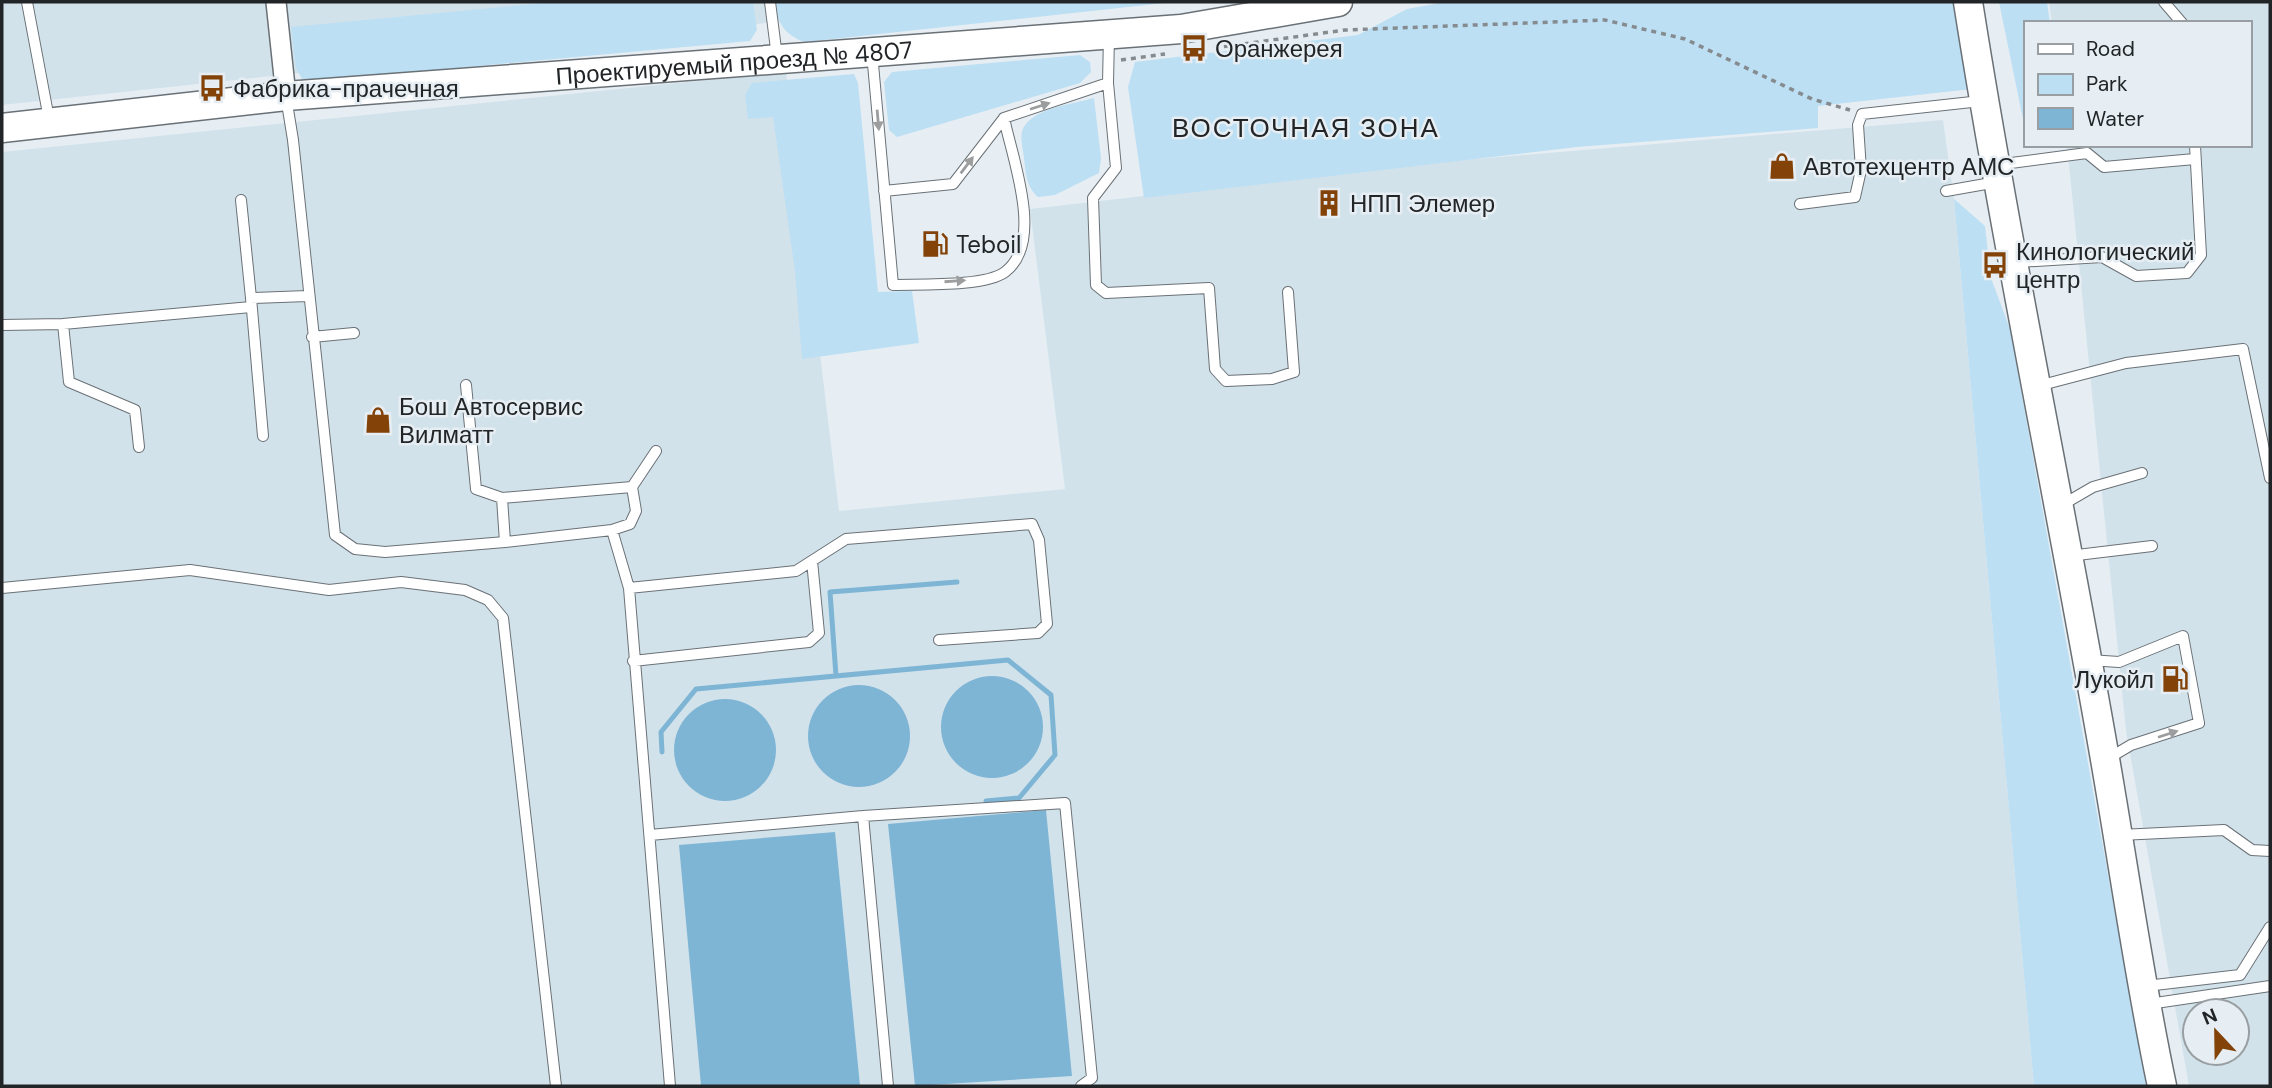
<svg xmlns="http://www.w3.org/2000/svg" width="2272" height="1088" viewBox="0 0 2272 1088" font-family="'DM Sans',sans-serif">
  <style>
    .built { fill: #d2e2eb; fill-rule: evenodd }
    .green { fill: #bcdff3 }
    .water { fill: #7eb5d5 }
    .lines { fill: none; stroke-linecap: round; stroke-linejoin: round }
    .stream { stroke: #7eb5d5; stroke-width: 5 }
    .lane-casing { stroke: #6a7176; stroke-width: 12 }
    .street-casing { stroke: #6a7176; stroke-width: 22 }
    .secondary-casing { stroke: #6a7176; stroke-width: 31 }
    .path { stroke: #868b8f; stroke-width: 3.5; stroke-dasharray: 5 5; stroke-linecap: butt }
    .lane { stroke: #fff; stroke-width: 10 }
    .street { stroke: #fff; stroke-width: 19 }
    .secondary { stroke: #fff; stroke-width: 28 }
    .oneway { fill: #9c9d9e }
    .labels { text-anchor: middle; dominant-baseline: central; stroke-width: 5; stroke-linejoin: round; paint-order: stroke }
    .poi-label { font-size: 24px; fill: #222527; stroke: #e6eef3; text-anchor: start }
    .street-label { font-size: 24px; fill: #222527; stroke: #e6eef3 }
    .neighbourhood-label { font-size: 26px; letter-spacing: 2px; fill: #222527; stroke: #e6eef3 }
  </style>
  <rect width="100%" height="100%" fill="#e6eef3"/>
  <!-- built -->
  <path class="built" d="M2,2H961L2,105Z
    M2049,2H2270V1086H2189L2126,731L2067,145H2249V23H2052ZM2195,1011H2237V1053H2195Z
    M786,72L839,511L1065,489L1030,209L1439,162L1943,120L1954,199L2034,1086H2V152Z"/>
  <!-- green -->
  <path class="green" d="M555,2H753L757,30L750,41L314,81L302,79L296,68L291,27Z
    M774,2H1174L805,42C784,35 778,23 774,2Z
    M1445,2H1956L1972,89L1818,106V128L1577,147L1144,198L1128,87L1135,62L1358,35L1407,9Z
    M1999,2H2047L2050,23H2025V129Z
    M1080,55L1090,62L1091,72L1080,83L897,137L889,130L884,82L892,72Z
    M854,74L858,83L878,292L912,291L919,343L802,359L795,271L773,117L748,119L745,95L752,83Z
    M1094,98L1101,158L1099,173L1055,195L1038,197C1026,186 1026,174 1024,158C1023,149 1020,139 1022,131C1030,108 1074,104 1094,98Z
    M1954,199L1985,226L1991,278L2010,329L2146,1086H2034Z"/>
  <!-- water -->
  <path class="water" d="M941 727a51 51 0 1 1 102 0a51 51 0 1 1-102 0Z
    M808 736a51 51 0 1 1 102 0a51 51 0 1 1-102 0Z
    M674 750a51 51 0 1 1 102 0a51 51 0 1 1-102 0Z
    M1046,810L1072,1076L915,1086L888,824Z
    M835,832L860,1086H701L679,845Z"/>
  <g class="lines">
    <!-- stream -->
    <path class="stream" d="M836,676L830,592L957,582
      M662,752L661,732L696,689L1008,660L1051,695L1055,755L1019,798L986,801"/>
    <defs>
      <path id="lane" d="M27,2L49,119
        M770,2L777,57
        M2164,2L2182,23
        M1109,35L1108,83L1116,168L1093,198L1096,285L1106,293L1209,288L1215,369L1226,381L1272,379L1294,372L1288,292
        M872,53L893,285C919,284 985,287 1005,272C1045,242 1012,158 1004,118L1108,83
        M286,97L293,140L335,535L355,549L385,552L505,542L612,530L630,524L636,511L632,487L502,498L476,489L466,385
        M1996,165L2087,153L2104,167L2195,159
        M884,191L953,184L1004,118
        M1946,191L1997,182
        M241,200L251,298
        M1800,204L1855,197L1861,170L1858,125L1862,114L1981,101
        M2017,262L2102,257L2136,276L2187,273L2201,255L2195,145
        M2,325L63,324
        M312,337L354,333
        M2038,386L2126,363L2243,349L2270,478
        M263,436L251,298L307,296
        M139,447L135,410L69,382L63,324L251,307
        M632,487L656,451
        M502,498L505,542
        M2062,505L2093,487L2142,473
        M612,530L629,588L670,1086
        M2069,556L2152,546
        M2,588L190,570L329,590L401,582L465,590L488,600L503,618L556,1086
        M629,588L796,571L846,539L1032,524L1039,540L1047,624L1038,633L939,640
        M2089,660L2119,662L2183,636L2199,723L2131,745L2109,758
        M633,661L809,642L819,633L812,561
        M863,816L888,1086
        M650,835L863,816L1065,803L1092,1078L1081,1086
        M2120,835L2224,830L2252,850L2270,851
        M2146,986L2240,975L2270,927
        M2149,1004L2270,986"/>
      <path id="street" d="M276,2L286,96"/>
      <g id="secondary">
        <path d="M1968,2C2008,255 2061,506 2105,759C2124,868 2139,978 2162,1086"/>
        <path id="s1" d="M2,128L286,96L1181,29L1338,2"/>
      </g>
    </defs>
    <!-- lane casing -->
    <use href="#lane" class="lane-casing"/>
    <!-- street casing -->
    <use href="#street" class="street-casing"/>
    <!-- secondary casing -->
    <use href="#secondary" class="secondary-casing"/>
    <!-- path -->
    <path class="path" d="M1214,48L1345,30L1605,20L1685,39L1812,99L1850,110
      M1121,60L1165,54"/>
    <!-- lane -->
    <use href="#lane" class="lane"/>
    <!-- street -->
    <use href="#street" class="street"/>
    <!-- secondary -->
    <use href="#secondary" class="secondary"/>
  </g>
  <!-- one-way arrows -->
  <defs><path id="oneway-solid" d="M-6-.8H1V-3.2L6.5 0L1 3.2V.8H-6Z" transform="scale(1.75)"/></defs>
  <g class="oneway">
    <use href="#oneway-solid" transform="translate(1040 106) rotate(-18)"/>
    <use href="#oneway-solid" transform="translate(878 120) rotate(85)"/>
    <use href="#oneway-solid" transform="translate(967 165) rotate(-53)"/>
    <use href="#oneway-solid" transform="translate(955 281) rotate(-4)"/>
    <use href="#oneway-solid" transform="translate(2168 734) rotate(-18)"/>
  </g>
  <!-- icons -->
  <defs>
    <symbol id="bus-bare" viewBox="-9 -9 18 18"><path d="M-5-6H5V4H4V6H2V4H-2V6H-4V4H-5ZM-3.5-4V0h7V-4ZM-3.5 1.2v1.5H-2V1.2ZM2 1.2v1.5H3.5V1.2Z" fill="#824208" stroke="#e6eef3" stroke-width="2.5" paint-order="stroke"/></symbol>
    <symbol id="shop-bare" viewBox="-9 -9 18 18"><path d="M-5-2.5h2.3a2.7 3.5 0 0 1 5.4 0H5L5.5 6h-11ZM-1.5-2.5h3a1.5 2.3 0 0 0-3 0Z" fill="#824208" stroke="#e6eef3" stroke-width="2.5" paint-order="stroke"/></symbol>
    <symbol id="building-bare" viewBox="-9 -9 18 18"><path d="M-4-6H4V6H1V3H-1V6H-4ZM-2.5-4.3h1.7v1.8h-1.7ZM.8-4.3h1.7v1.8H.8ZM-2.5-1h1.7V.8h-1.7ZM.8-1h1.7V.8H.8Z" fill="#824208" stroke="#e6eef3" stroke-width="2.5" paint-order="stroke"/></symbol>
    <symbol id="fuel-bare" viewBox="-9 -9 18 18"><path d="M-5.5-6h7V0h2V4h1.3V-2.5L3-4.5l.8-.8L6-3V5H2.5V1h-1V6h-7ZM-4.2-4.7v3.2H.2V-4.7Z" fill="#824208" stroke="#e6eef3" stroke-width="2.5" paint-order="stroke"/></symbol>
  </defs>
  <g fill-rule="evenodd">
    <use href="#bus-bare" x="1175" y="29" width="38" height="38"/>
    <use href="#bus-bare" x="193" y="69" width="38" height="38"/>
    <use href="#shop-bare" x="1763" y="147" width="38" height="38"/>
    <use href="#building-bare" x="1310" y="184" width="38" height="38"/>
    <use href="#fuel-bare" x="916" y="225" width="38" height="38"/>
    <use href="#bus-bare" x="1976" y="246" width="38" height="38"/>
    <use href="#shop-bare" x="359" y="401" width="38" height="38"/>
    <use href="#fuel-bare" x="2156" y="660" width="38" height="38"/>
  </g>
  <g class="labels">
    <!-- poi labels -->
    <g class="poi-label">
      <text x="1215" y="48">Оранжерея</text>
      <text x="233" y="88">Фабрика-прачечная</text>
      <text x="1803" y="166">Автотехцентр АМС</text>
      <text x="1350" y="203">НПП Элемер</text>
      <text x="956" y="244">Teboil</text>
      <text x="2016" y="251">Кинологический<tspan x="2016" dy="28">центр</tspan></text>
      <text x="399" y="406">Бош Автосервис<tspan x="399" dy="28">Вилматт</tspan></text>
      <text x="2154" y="679" text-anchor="end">Лукойл</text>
    </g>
    <!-- street labels -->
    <g class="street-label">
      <text stroke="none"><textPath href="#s1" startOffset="735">Проектируемый проезд № 4807</textPath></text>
    </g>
    <!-- neighbourhood labels -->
    <g class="neighbourhood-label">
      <text x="1306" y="128">ВОСТОЧНАЯ ЗОНА</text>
    </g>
  </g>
  <!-- border -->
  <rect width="2272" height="1088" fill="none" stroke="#222527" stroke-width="7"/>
  <!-- legend -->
  <rect x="2024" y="21" width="228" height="126" fill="#e6eef3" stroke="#989ea1" stroke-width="2"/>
  <rect x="2038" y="44" width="35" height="10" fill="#ffffff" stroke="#989ea1" stroke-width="2"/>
  <text x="2086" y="56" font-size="21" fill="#222527">Road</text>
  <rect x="2038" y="74" width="35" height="21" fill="#bcdff3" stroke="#989ea1" stroke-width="2"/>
  <text x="2086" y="91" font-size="21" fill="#222527">Park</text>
  <rect x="2038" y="108" width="35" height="21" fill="#7eb5d5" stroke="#989ea1" stroke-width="2"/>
  <text x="2086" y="126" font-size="21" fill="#222527">Water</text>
  <!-- north arrow -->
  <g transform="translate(2216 1032) rotate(338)"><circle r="33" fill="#e6eef3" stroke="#989ea1" stroke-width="2"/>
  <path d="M0-5L12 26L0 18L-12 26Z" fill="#824208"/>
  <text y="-10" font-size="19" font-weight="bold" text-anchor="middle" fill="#222527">N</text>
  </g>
</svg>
